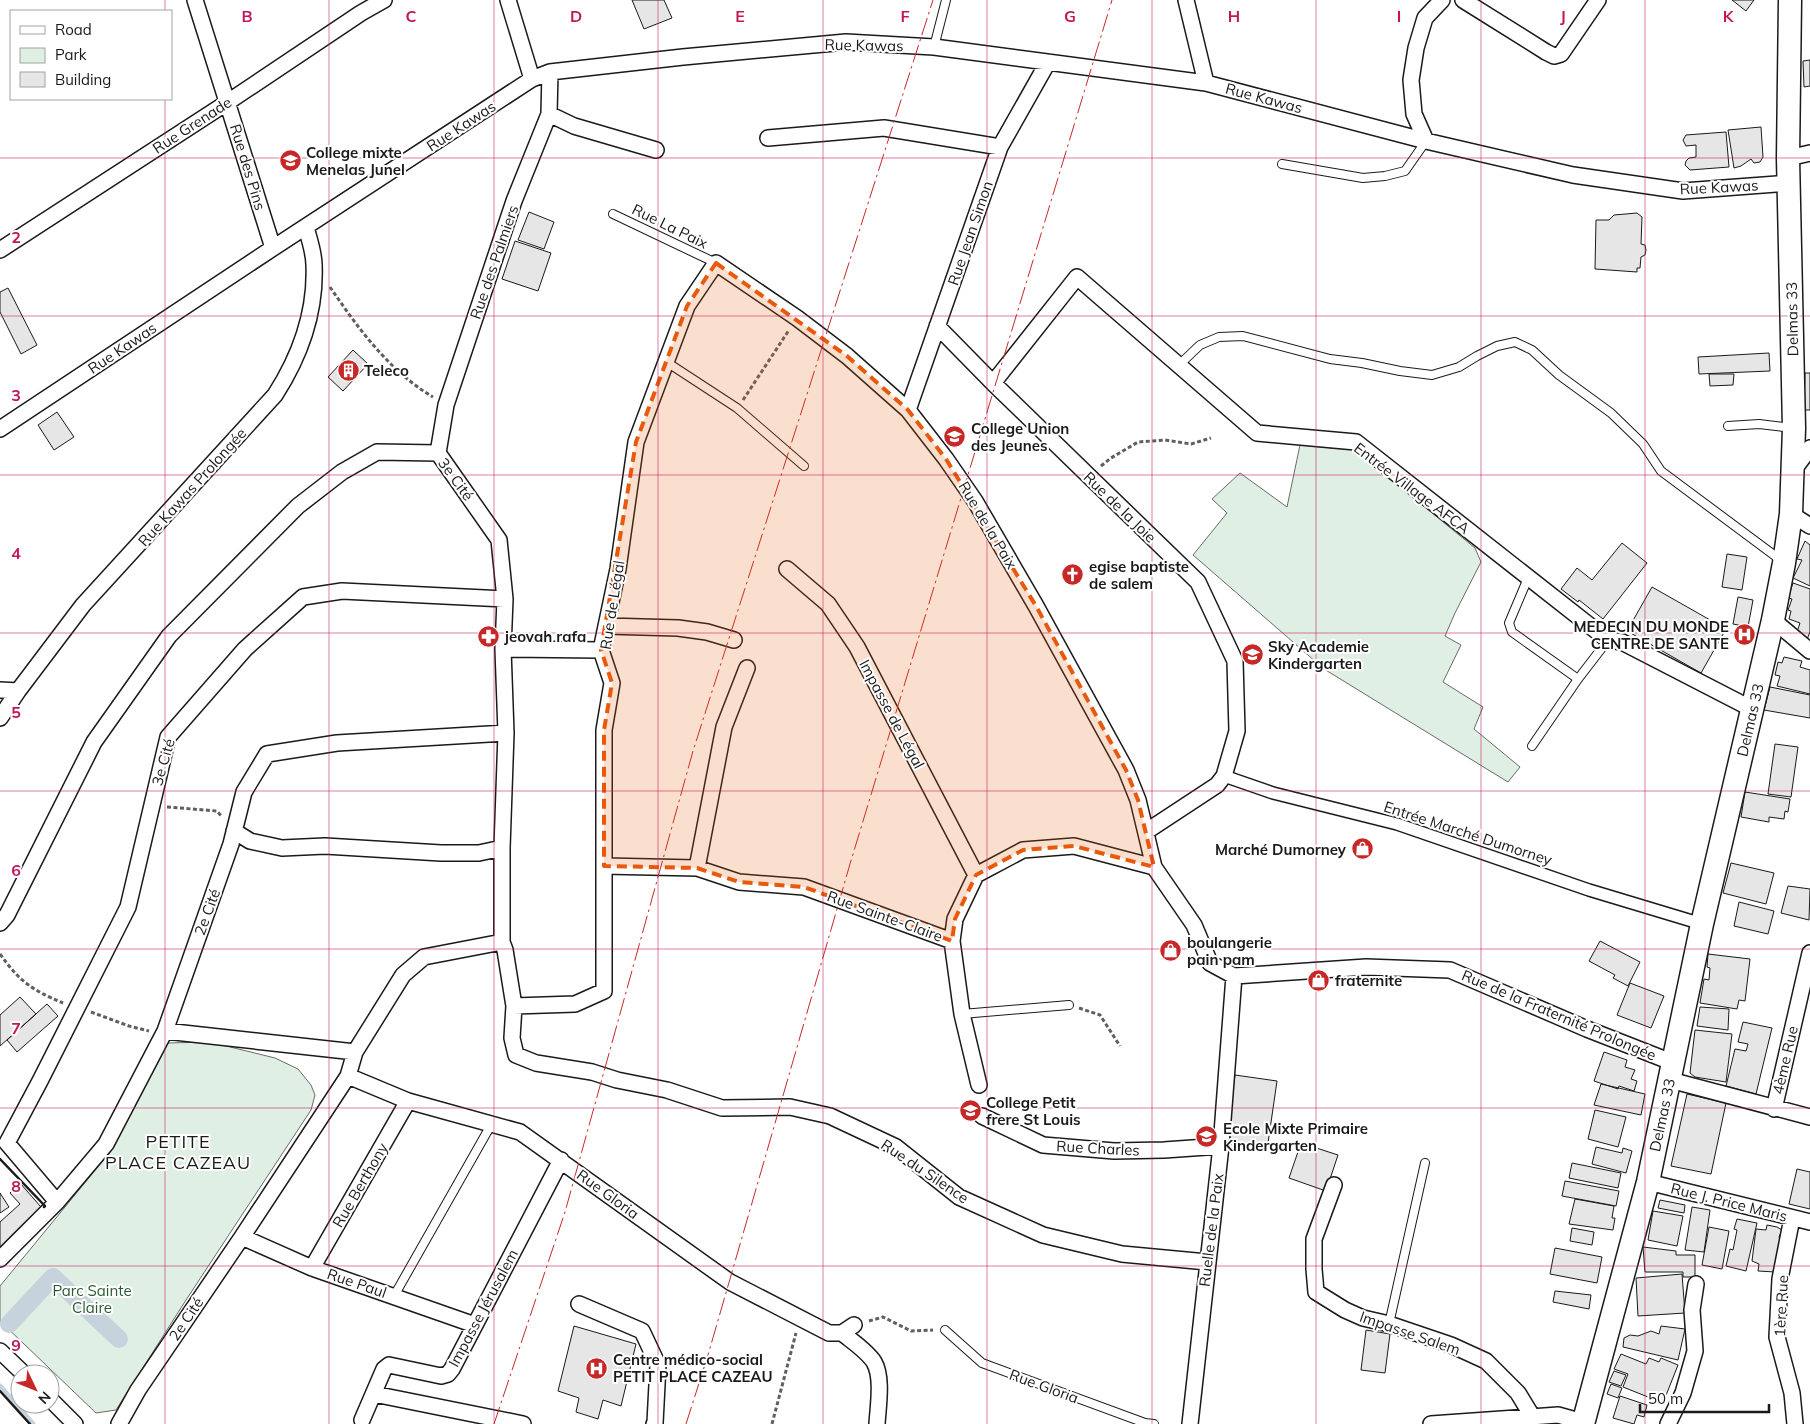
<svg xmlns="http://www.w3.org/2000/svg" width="1810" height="1424" viewBox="0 0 1810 1424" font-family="Mulish,sans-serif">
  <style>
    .green { fill: #e0efe3; stroke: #6a6a6a }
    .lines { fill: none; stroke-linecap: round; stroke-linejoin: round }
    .stream { stroke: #c6d2dc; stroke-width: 5 }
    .canal { stroke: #c6d2dc; stroke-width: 18 }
    .building { fill: #e6e6e6; stroke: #1a1a1a }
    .service-casing { stroke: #1a1a1a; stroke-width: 10 }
    .pedestrian-casing { stroke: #1a1a1a; stroke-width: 14 }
    .minor-casing { stroke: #1a1a1a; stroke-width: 18 }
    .secondary-casing { stroke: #1a1a1a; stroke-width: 25 }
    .path { stroke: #5f5f5f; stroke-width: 3; stroke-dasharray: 4 2.5; stroke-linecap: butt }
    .service { stroke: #fff; stroke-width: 8 }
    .pedestrian { stroke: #fff; stroke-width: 11 }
    .minor { stroke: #fff; stroke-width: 15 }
    .secondary { stroke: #fff; stroke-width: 22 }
    .wall { stroke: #1a1a1a; stroke-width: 2.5 }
    .power { stroke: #c62828; stroke-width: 1; stroke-dasharray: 18 4 2.5 4; stroke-linecap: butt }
    .marked { fill: #e8590c; fill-opacity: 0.2; stroke: #e8590c; stroke-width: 4; stroke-dasharray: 10 6; stroke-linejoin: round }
    .grid { fill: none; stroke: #c2185b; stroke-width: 1; stroke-opacity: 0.55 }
    .labels { text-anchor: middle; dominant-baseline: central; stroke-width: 4; stroke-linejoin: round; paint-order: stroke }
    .street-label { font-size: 15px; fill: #1a1a1a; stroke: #fff }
    .poi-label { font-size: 15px; font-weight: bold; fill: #1a1a1a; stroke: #fff; text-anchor: start }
    .park-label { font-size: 15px; fill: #2b5a34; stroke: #fff }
    .quarter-label { font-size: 18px; letter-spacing: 1px; fill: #1a1a1a; stroke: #fff }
    .grid-label { font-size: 16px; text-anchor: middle; font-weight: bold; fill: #c2185b; stroke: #fff; stroke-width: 4; stroke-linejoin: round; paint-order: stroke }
  </style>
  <rect width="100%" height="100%" fill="#fff"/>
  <!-- green -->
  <path class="green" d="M1300,445L1355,450L1475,548L1481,562L1455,613L1445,636L1461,645L1443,682L1483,707L1474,729L1520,767L1508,782L1324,669L1193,555L1227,513L1212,499L1240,473L1287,507Z
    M210,1042L275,1058L298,1069L311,1085L315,1095L311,1110L186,1300L116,1410L96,1413L0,1321V1286L111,1151L167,1043Z"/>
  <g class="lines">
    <!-- stream -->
    <path class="stream" d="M0,1386L33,1424"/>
    <!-- canal -->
    <path class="canal" d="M9,1324L53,1277L119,1339"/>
  </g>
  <!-- building -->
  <path class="building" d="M632,0H664L672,18L644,29Z
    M1732,0H1754L1746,11Z
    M1810,60V86L1804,87L1803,61Z
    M1761,127L1763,157L1760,162L1754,163L1751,159L1741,166L1734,168L1728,130Z
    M1726,132L1729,167L1690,170L1685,165L1686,161L1689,158L1696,157V145L1686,146L1683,140L1686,135Z
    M529,212L554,222L544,249L518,240Z
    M1637,213L1642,217L1641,244L1645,245L1646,250L1645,255L1641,257L1640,268H1637V272L1595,269L1596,220H1609L1614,215Z
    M515,241L551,253L538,291L502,279Z
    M8,288L37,345L21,354L0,312V292Z
    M353,350L368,364L343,391L328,377Z
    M1769,353L1770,371L1699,374L1698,357Z
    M1805,373H1810V410H1804Z
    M1709,374H1734L1733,385L1710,386Z
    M57,412L74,437L54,450L38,425Z
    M1805,541L1810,545V586L1793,578L1802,560L1797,559Z
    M1622,543L1647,563L1603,619L1579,600L1578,602L1561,589L1577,568L1592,580Z
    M1727,554L1747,557L1742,590L1722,587Z
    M1793,583L1810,589V632L1806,642L1795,638L1800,623L1789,619L1791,611L1788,610L1792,599L1788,598Z
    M1652,587L1726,629L1701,673L1627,631Z
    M1738,597L1753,600L1748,627L1733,624Z
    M1784,657L1802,661L1800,667L1810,670V694L1777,686L1780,676L1775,675L1778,662L1782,663Z
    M1770,687L1810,695V718L1764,710Z
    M1775,744L1798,747L1791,797L1768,794Z
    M1745,792L1790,799L1788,812L1785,811L1784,819L1769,817V822L1741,817Z
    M1731,863L1774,873L1766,904L1723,893Z
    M1788,886L1810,889L1809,920L1781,913Z
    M1739,902L1774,911L1768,934L1734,926Z
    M1600,941L1640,962L1628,986L1613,978L1615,975L1589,961Z
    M1708,954L1750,959L1745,1001L1739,1000L1737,1009L1700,1003L1704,979L1709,980L1710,968L1707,967Z
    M1630,983L1664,996L1651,1028L1617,1015Z
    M20,997L36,1014L0,1046V1015Z
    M47,1004L58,1016L17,1052L7,1040Z
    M1700,1007L1729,1009L1728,1030L1697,1026Z
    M1743,1022L1772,1028L1756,1094L1726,1086L1735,1049L1746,1051L1748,1044L1738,1042Z
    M1695,1030L1732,1034L1726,1082L1695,1077L1690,1073Z
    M1604,1052L1627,1060L1625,1067L1635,1070L1631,1079L1637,1081L1634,1091L1619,1086L1618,1089L1594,1081Z
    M1235,1075L1277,1081L1267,1150L1225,1143Z
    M1601,1084L1645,1094L1641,1115L1594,1105Z
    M1687,1094L1726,1103L1711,1174L1671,1166Z
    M1595,1110L1626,1117L1618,1147L1588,1139Z
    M1301,1143L1338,1155L1326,1191L1289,1178Z
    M1596,1147L1622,1153L1623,1148L1632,1151L1626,1173L1592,1164Z
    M1572,1163L1621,1173L1618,1188L1569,1178Z
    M1797,1169L1810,1172V1209L1789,1204Z
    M1565,1181L1619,1191L1616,1206L1562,1196Z
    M20,1183L41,1207L0,1247V1222L20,1204L10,1193Z
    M0,1193L9,1207L0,1213Z
    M1575,1199L1614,1206L1612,1218H1615L1613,1230L1569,1224Z
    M1660,1200L1685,1205L1684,1213L1658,1208Z
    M1692,1207L1710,1210L1704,1252L1685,1250Z
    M1653,1211L1683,1216L1677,1246L1648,1240Z
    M1737,1219L1757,1223L1746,1271L1726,1266L1730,1249L1733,1250L1737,1230L1734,1229Z
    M1767,1225L1777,1227L1782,1230L1779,1237L1780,1239L1775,1272L1758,1271L1759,1264L1752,1261L1756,1229L1766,1230Z
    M1709,1227L1729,1231L1722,1269L1702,1265Z
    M1572,1228L1594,1232L1592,1245L1570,1241Z
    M1643,1247L1676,1251V1255H1695V1277H1683V1272H1645Z
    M1555,1248L1602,1257L1597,1283L1550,1274Z
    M1682,1274L1685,1313L1638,1316L1636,1278Z
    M1555,1291L1591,1295L1589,1309L1553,1302Z
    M574,1326L636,1344L621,1406L603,1400L598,1419L576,1412L579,1398L558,1391Z
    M1661,1326L1685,1329L1678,1360L1623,1347L1624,1338L1630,1335L1638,1336L1651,1331L1659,1334Z
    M1366,1330L1390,1334L1385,1373L1361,1370Z
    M1621,1354L1646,1364L1649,1358L1659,1362L1661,1358L1678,1365L1663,1403L1623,1387L1628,1374L1614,1369Z
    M1614,1371L1626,1375L1621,1386L1609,1382Z
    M1611,1384L1622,1388L1618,1398L1607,1394Z
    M1620,1396L1647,1405L1644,1417L1637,1415L1634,1424L1613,1418Z"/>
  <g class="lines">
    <defs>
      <path id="service" d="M934,47L946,0
        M1282,164L1363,178L1385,176L1405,171L1426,141
        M613,214L716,263
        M665,361L737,408L804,466
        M1179,365L1200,345L1219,337L1243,336L1330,359L1362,363L1400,371L1432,375L1459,367L1477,356L1497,346L1515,342L1532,350L1559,375L1611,413L1643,444L1661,471L1782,561
        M1728,426L1759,424L1792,428
        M1528,578L1509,623L1512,632L1578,679
        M1532,746L1578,679L1608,640
        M962,1014L1069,1005
        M394,1296L491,1125
        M1389,1324L1425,1163
        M945,1330L982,1363L1145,1423L1154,1424"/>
      <path id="pedestrian" d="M1224,776L1273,793L1397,824L1589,890L1702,924"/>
      <path id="minor" d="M195,0L273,248
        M508,0L532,79
        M1186,0L1206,83
        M1463,0L1546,52L1554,56L1561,54L1598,0
        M549,114L574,126L656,150
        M768,138L884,128L1000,147
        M1426,141L1414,114L1411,80L1416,48L1425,18L1442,0
        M1788,158L1810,153
        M0,250L228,102L361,13L384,0
        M937,326L993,383L1198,582L1235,661L1237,731L1224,776L1217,785L1147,831
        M993,383L1077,277L1257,433L1356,442L1608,640L1622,642L1752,709
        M908,410L1000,147L1048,62
        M0,429L273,248L532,79L550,72L683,57L846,42L934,47L1206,83L1426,141L1573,175L1683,191L1790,183
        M438,453L446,405L514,201L549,114L550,72
        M1793,471L1810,448
        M1791,514L1810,526
        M787,569L828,604L857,647L976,875
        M1773,620L1810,651
        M606,626L678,628L707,632L734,640
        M503,649L601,650
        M0,690L18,691
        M0,718L18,691L83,605L275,395C300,356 316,311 314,265C314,252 309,239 306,227
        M234,831L250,841L282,848L325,846L441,853H479L502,848
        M604,866L697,868L739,882L804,887L952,941L955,919L976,875L1023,850L1074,846L1154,867L1194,925L1210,963L1234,976
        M697,868L724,727L747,668
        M0,923L7,915L94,742L169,636L298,506L342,472L377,452L438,453L499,540L505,599L503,649L506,733L502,848V942L505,950L514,1006L512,1038L516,1055L536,1063L592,1072L617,1080L667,1090L722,1108L790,1107L830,1116L896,1147L959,1197L1043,1235L1122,1254L1207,1262
        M952,941L962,1014L979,1085
        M1234,976L1366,967L1450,970L1587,1029L1674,1063
        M514,1006L575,1004L604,991V730L612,683L601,650L618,569L636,442L687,306L716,263L797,318L847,356L908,410L946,459L975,501L1036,606L1126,770L1138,800L1154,867
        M165,1031L355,1052
        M348,1076L408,1101L520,1132L730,1282L829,1333H842L854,1325
        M1670,1080L1810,1117
        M1774,1109L1810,953
        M982,1116L1043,1145L1114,1151L1164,1150L1221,1146
        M1648,1182L1810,1222
        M1334,1185L1314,1239V1269L1316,1292L1345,1310L1363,1318L1389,1324L1451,1345L1486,1361L1518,1393L1532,1416
        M57,1202L7,1143L40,1081L128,907L168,737L245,649L303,597L342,591L505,599
        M1792,1218L1780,1279L1777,1337L1792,1393L1795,1424
        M242,1237L312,1268L475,1325
        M0,1259L57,1202L106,1144L165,1031L231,844L244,792L267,754L337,743L506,733
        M312,1268L408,1101
        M579,1304L642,1331L658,1365L655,1423L654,1424
        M842,1333C853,1342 867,1351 874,1362C883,1377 878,1407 877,1424
        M0,1351L24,1374
        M374,1394L523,1424
        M50,1399L75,1424
        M362,1420L384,1369L389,1365L441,1376L448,1374L452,1369L561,1160
        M119,1424L138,1390L242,1237L348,1076L355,1052L403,975L424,957L502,942
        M1190,1424L1221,1146L1234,976
        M1431,1424L1558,1415L1583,1422
        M1668,1424L1683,1393L1695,1351L1692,1310L1696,1284"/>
      <path id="secondary" d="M1583,1424L1648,1182L1702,924L1773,620L1784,563L1791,514L1794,428L1788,158L1790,0"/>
    </defs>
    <!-- service casing -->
    <use href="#service" class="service-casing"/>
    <!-- pedestrian casing -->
    <use href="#pedestrian" class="pedestrian-casing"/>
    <!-- minor casing -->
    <use href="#minor" class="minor-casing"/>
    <!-- secondary casing -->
    <use href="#secondary" class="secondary-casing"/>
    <!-- path -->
    <path class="path" d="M330,287C358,328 389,371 433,397
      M743,400L789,330
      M1101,466L1111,458L1138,442L1165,440L1191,444L1211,438
      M167,807L217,811L222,817
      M0,954C20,982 32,990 63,1003
      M1079,1008L1100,1015L1120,1046
      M91,1012L129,1026L149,1031
      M869,1321L883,1317L911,1331L933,1330
      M772,1424L796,1333"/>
    <!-- service -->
    <use href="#service" class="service"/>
    <!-- pedestrian -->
    <use href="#pedestrian" class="pedestrian"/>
    <!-- minor -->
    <use href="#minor" class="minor"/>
    <!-- secondary -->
    <use href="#secondary" class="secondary"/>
    <!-- wall -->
    <path class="wall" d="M0,1159L45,1206L44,1207
      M0,1391L30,1424"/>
    <!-- power -->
    <path class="power" d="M494,1424L565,1212L693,751L933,0
      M686,1424L708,1355L850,864L1112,0"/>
  </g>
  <!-- marked area -->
  <path class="marked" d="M716,263L847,356L908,410L946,459L1036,606L1126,770L1138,800L1154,867L1074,846L1023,850L976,875L955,919L952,941L804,887L739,882L697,868L604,866V730L612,683L601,650L636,442L687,306Z"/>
  <!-- grid -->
  <path class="grid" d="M165,0V11M329,0V1424M494,0V1424M658,0V1424M823,0V1424M987,0V1424M1152,0V1424M1316,0V1424M1481,0V1424M1645,0V1424M165,99V1424M0,158H1810M0,316H1810M0,475H1810M0,633H1810M0,791H1810M0,949H1810M0,1108H1810M0,1266H1810"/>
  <!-- icons -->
  <defs>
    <symbol id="university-disc" viewBox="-11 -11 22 22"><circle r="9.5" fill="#c62828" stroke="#fff"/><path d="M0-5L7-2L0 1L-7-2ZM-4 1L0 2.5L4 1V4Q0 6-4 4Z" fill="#fff"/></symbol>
    <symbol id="building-disc" viewBox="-11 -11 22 22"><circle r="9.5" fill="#c62828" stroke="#fff"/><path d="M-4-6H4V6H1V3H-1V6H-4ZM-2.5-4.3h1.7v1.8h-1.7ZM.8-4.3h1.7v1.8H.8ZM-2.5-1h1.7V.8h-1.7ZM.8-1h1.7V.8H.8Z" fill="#fff"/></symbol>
    <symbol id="school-disc" viewBox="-11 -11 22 22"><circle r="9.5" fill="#c62828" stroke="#fff"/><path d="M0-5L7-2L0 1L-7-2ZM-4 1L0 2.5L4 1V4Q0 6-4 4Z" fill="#fff"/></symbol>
    <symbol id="church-disc" viewBox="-11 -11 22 22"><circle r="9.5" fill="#c62828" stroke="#fff"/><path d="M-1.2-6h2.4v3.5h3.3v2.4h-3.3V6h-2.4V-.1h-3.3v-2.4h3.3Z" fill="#fff"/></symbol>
    <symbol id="hospital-disc" viewBox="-11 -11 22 22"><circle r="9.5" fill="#c62828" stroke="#fff"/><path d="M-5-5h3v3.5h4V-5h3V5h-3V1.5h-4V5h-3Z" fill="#fff"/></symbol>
    <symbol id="pharmacy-disc" viewBox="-11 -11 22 22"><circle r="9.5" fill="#c62828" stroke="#fff"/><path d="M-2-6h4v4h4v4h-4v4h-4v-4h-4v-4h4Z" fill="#fff"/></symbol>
    <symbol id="shop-disc" viewBox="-11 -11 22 22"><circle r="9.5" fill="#c62828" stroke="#fff"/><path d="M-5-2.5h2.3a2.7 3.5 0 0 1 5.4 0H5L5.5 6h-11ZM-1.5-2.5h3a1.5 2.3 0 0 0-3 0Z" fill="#fff"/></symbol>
  </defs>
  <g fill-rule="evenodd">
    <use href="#university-disc" x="278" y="148" width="25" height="25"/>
    <use href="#building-disc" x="336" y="358" width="25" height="25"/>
    <use href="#school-disc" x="942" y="424" width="25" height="25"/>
    <use href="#church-disc" x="1060" y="562" width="25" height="25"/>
    <use href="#hospital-disc" x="1732" y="622" width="25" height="25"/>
    <use href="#pharmacy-disc" x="476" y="624" width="25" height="25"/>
    <use href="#school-disc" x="1240" y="642" width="25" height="25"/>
    <use href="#shop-disc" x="1350" y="836" width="25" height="25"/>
    <use href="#shop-disc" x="1158" y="938" width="25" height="25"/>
    <use href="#shop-disc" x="1306" y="968" width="25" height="25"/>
    <use href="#school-disc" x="958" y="1098" width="25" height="25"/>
    <use href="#school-disc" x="1194" y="1124" width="25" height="25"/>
    <use href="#hospital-disc" x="584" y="1356" width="25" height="25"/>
  </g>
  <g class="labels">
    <!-- street labels -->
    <g class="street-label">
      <text transform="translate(864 45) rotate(1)">Rue Kawas</text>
      <text transform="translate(1264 98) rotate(15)">Rue Kawas</text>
      <text transform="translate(192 125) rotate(-33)">Rue Grenade</text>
      <text transform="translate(461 126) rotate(-33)">Rue Kawas</text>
      <text transform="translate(248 167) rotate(73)">Rue des Pins</text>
      <text transform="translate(1719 187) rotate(-3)">Rue Kawas</text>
      <text transform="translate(670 226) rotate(26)">Rue La Paix</text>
      <text transform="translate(970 233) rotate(-71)">Rue Jean Simon</text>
      <text transform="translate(494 262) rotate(-71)">Rue des Palmiers</text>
      <text transform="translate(1792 319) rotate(-91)">Delmas 33</text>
      <text transform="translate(122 348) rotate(-34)">Rue Kawas</text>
      <text transform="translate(456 479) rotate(54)">3e Cité</text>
      <text transform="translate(192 487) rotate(-48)">Rue Kawas Prolongée</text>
      <text transform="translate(1412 488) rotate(37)">Entrée Village AFCA</text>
      <text transform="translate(1120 507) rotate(44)">Rue de la Joie</text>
      <text transform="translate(988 525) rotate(59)">Rue de la Paix</text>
      <text transform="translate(612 605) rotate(-81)">Rue de Légal</text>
      <text transform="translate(892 714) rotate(62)">Impasse de Légal</text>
      <text transform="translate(1750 720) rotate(-77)">Delmas 33</text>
      <text transform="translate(163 762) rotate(-74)">3e Cité</text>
      <text transform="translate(1468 833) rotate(18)">Entrée Marché Dumorney</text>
      <text transform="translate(207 912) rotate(-70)">2e Cité</text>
      <text transform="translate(885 916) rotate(20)">Rue Sainte-Claire</text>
      <text transform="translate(1559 1015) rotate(23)">Rue de la Fraternité Prolongée</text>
      <text transform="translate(1785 1060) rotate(-77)">4ème Rue</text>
      <text transform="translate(1662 1115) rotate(-78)">Delmas 33</text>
      <text transform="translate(1098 1148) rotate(3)">Rue Charles</text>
      <text transform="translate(925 1171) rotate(34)">Rue du Silence</text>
      <text transform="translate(360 1185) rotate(-60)">Rue Berthony</text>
      <text transform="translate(608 1194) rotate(36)">Rue Gloria</text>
      <text transform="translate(1729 1202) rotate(14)">Rue J. Price Maris</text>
      <text transform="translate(1211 1230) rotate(-83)">Ruelle de la Paix</text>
      <text transform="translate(357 1283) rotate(19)">Rue Paul</text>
      <text transform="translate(1781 1306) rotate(-87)">1ère Rue</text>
      <text transform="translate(483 1308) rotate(-62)">Impasse Jérusalem</text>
      <text transform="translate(186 1319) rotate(-56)">2e Cité</text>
      <text transform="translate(1410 1333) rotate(19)">Impasse Salem</text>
      <text transform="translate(1044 1386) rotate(20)">Rue Gloria</text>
    </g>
    <!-- poi labels -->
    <g class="poi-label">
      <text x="306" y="152">College mixte<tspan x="306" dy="17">Menelas Junel</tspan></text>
      <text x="364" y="370">Teleco</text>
      <text x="971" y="428">College Union<tspan x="971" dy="17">des Jeunes</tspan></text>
      <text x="1089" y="566">egise baptiste<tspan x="1089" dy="17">de salem</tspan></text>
      <text x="1729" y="626" text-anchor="end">MEDECIN DU MONDE<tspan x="1729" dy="17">CENTRE DE SANTE</tspan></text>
      <text x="505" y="636">jeovah rafa</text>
      <text x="1268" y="646">Sky Academie<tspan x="1268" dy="17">Kindergarten</tspan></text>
      <text x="1346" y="849" text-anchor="end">Marché Dumorney</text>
      <text x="1187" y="942">boulangerie<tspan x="1187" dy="17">pain pam</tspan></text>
      <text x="1335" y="980">fraternite</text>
      <text x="986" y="1102">College Petit<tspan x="986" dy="17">frere St Louis</tspan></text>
      <text x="1223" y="1128">Ecole Mixte Primaire<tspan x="1223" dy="17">Kindergarten</tspan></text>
      <text x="613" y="1359">Centre médico-social<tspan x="613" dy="17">PETIT PLACE CAZEAU</tspan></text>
    </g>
    <!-- park labels -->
    <g class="park-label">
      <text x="92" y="1290">Parc Sainte<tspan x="92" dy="17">Claire</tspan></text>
    </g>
    <!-- quarter labels -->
    <g class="quarter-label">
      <text x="178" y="1141">PETITE<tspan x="178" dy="21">PLACE CAZEAU</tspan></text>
    </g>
  </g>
  <g class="grid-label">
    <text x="247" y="22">B</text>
    <text x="411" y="22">C</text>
    <text x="576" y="22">D</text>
    <text x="740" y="22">E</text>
    <text x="905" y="22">F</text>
    <text x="1070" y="22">G</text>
    <text x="1234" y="22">H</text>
    <text x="1399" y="22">I</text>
    <text x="1563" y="22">J</text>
    <text x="1728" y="22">K</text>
    <text x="16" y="243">2</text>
    <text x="16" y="401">3</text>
    <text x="16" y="559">4</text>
    <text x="16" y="718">5</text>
    <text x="16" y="876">6</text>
    <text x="16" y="1034">7</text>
    <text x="16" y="1192">8</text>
    <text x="16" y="1351">9</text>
  </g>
  <!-- legend -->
  <rect x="10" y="10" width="162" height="90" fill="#ffffff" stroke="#a3a3a3"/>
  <rect x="20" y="26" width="25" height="8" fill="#ffffff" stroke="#a3a3a3"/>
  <text x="55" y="35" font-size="15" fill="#1a1a1a">Road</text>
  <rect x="20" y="48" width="25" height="15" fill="#e0efe3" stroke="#a3a3a3"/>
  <text x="55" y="60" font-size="15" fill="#1a1a1a">Park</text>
  <rect x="20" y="72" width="25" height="15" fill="#e6e6e6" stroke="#a3a3a3"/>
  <text x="55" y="85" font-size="15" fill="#1a1a1a">Building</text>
  <!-- north arrow -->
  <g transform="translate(35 1389) rotate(133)"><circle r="24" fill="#ffffff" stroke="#a3a3a3"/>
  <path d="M0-4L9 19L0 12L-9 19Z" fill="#c62828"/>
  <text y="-8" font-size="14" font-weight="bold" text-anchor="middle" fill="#1a1a1a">N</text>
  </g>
  <!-- scale -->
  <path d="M1640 1404v8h129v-8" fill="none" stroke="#1a1a1a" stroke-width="2.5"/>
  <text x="1648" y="1404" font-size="15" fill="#1a1a1a" stroke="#ffffff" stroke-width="4" paint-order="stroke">50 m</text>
</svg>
